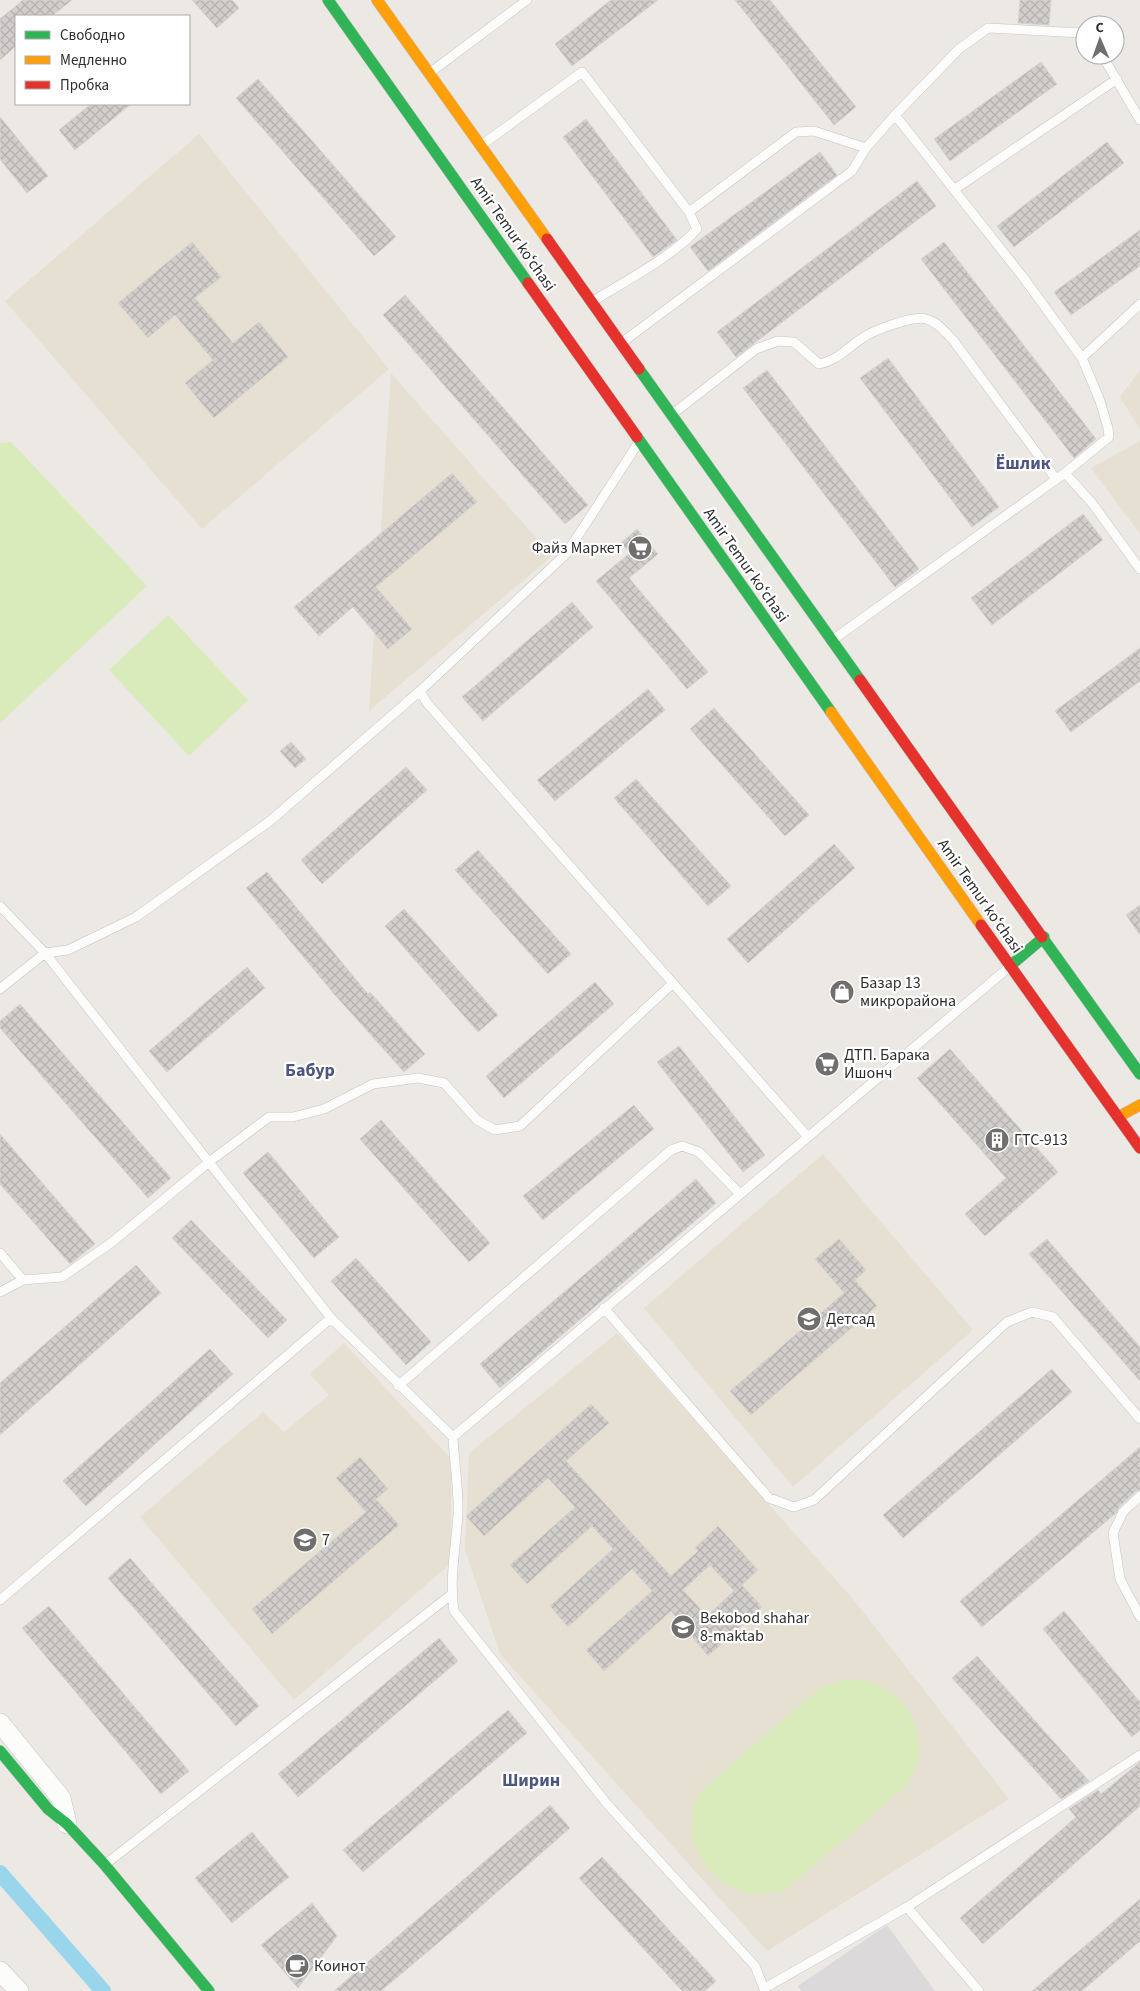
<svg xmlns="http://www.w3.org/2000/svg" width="1140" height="1991" viewBox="0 0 1140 1991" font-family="'Source Sans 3',sans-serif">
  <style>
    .industrial { fill: #dcd9db }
    .education { fill: #e6e0d3 }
    .pitch { fill: #d9eabb }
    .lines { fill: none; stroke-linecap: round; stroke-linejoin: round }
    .canal { stroke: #99d6ec; stroke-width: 16 }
    .building { fill: url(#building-cross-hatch); stroke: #d7d4d0; fill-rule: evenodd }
    .lane-casing { stroke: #c5c4c5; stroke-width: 10 }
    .street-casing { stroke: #c5c4c5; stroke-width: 20 }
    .fast-casing { stroke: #c5c4c5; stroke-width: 12 }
    .slow-casing { stroke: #c5c4c5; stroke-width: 12 }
    .jam-casing { stroke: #c5c4c5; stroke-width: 12 }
    .lane { stroke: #fcfcfb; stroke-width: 9 }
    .street { stroke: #fcfcfb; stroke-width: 19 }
    .fast { stroke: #30b455; stroke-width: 11 }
    .slow { stroke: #ff9f0a; stroke-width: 11 }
    .jam { stroke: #e5322d; stroke-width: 11 }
    .labels { text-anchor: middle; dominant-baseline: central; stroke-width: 4.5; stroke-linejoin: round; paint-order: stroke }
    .street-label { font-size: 16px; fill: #2e2e2e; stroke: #fff }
    .poi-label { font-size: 16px; fill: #2e2e2e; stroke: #fff; text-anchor: start }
    .neighbourhood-label { font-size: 18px; font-weight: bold; fill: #4d5680; stroke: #fff }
  </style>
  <defs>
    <pattern id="building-cross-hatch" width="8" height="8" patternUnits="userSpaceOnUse" patternTransform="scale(1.25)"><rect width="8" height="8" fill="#d1cecb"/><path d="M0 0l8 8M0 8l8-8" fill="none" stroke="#b4b1af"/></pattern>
  </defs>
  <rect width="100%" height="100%" fill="#ece8e4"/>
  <!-- industrial -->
  <path class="industrial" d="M887,1925L935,1991H801L798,1986Z"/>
  <!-- education -->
  <path class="education" d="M199,134L389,369L202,529L5,301Z
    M1140,370V429L1120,397Z
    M391,373L552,556L369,711Z
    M1140,441V534L1091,468Z
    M823,1154L973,1330L793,1487L644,1308Z
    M617,1333L853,1599L1009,1799L767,1951L500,1654L465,1550L469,1453Z
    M344,1343L451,1459V1563L294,1700L140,1517L263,1412L284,1432L329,1395L310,1374Z"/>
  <!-- pitch -->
  <path class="pitch" d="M11,442L147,586L0,723V443Z
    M168,615L248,700L189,756L109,670Z
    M842,1680C850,1680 858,1679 866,1681C903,1690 926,1726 917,1764C915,1771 910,1778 907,1785L784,1891C777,1892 769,1894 761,1894C721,1895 686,1855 692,1815C693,1808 696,1800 698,1793L821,1687Z"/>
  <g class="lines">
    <!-- canal -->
    <path class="canal" d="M0,1873L103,1991"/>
  </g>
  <!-- building -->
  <path class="building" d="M23,0H72L52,16H16V46L0,60V19Z
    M192,0H232L239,8L217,28Z
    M611,0H658L572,66L555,44Z
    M735,0H770L856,107L834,125Z
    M1020,0H1051L1049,25L1018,23Z
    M1041,62L1057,84L950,161L934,139Z
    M258,79L396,237L374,256L236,98Z
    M91,104H131L75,150L59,130Z
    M0,117L48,176L27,193L0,159Z
    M586,119L677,240L653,257L563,137Z
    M1107,142L1124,163L1014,247L997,226Z
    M820,152L837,175L708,271L690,247Z
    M917,181L936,206L736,357L717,332Z
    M1140,230V266L1071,315L1054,292Z
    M192,242L221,277L195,298L233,343L259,322L288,357L214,418L185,383L213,360L175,315L148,338L118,303Z
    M944,242L1096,439L1074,458L921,259Z
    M405,295L588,505L565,524L383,315Z
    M888,358L999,507L972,527L860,378Z
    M767,370L919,569L895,587L743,388Z
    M452,473L477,502L376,587L412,629L388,649L353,607L319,636L294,607Z
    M1083,514L1103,540L992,625L971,598Z
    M637,529L658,554L629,578L708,672L687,689L596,581L630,553L621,543Z
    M572,602L593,627L483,721L462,697Z
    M1140,648V681L1071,732L1055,711Z
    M648,689L665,710L555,801L537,780Z
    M714,708L809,815L785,836L690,729Z
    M291,742L306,759L295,768L280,751Z
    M406,767L427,790L322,884L301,860Z
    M636,779L731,886L708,906L614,798Z
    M834,844L855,868L748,963L727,939Z
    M478,850L571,954L548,974L455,870Z
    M267,872L368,994L370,992L425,1054L404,1072L335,995L246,888Z
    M1140,905V935L1126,915Z
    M404,909L498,1015L478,1032L385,926Z
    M247,967L265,988L167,1072L149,1051Z
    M595,982L614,1004L504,1098L486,1076Z
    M20,1004L171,1178L148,1198L0,1028V1021Z
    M679,1046L765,1155L743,1172L657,1062Z
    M950,1049L1058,1172L985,1236L965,1214L1006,1178L917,1078Z
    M634,1105L654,1129L543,1220L523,1196Z
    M381,1120L490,1243L469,1262L360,1139Z
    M0,1134L95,1244L70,1264L0,1184Z
    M268,1152L339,1237L314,1258L243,1173Z
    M696,1179L716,1203L500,1388L480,1364Z
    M191,1220L287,1320L268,1338L172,1238Z
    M839,1239L866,1270L855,1280L877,1306L751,1415L730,1391L844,1293L815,1259Z
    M1047,1239L1140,1347V1381L1029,1254Z
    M356,1258L431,1342L406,1365L331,1281Z
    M136,1265L161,1293L0,1435V1383Z
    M210,1349L233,1374L86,1506L63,1481Z
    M1052,1369L1072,1392L903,1538L883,1515Z
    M591,1404L609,1423L566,1461L671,1576L698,1551L695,1548L718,1526L758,1570L742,1585L762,1607L708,1656L671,1611L604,1671L586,1650L652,1591L632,1569L568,1627L550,1606L613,1549L592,1526L527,1584L510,1565L575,1507L548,1478L484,1536L466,1516ZM710,1565L734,1591L707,1616L683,1590Z
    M1140,1447V1490L1136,1491L1119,1507L1116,1513L982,1627L960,1601Z
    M360,1457L388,1489L376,1499L399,1525L272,1634L252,1609L366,1512L336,1478Z
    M130,1558L259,1706L236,1726L108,1578Z
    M49,1606L189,1771L161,1794L22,1628Z
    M1064,1611L1140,1702V1730L1132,1737L1043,1629Z
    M439,1638L458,1661L298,1797L278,1774Z
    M977,1656L1089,1781L1061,1799L952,1678Z
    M508,1710L527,1733L363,1872L343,1850Z
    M1140,1762V1806L983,1944L960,1918L1076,1817L1069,1809L1098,1790L1101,1794Z
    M550,1805L570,1828L464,1921L381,1991H334Z
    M252,1832L289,1877L232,1923L195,1878Z
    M602,1857L716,1981L705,1991H682L579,1878Z
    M1140,1899V1941L1082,1991H1032Z
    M312,1903L337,1936L298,1988L261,1945Z"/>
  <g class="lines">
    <defs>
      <path id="lane" d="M1102,55L1140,120
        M431,72L527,0
        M895,115L959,49L988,28L1081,33L1085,37
        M483,144L582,72L689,212L796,132L814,131L866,148
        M955,189L1117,79
        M593,301C624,282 675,255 697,229L689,212
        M624,341L852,171L866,148L895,115L1023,277L1082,358L1100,401L1108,428L1109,437L1065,473
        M1082,358L1140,304
        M674,413L756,349L778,341L794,342L819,364C836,361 846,349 861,339C871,331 914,315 926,319C938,322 945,332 953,340L1056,479
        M637,445L566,554L420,691L427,703L808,1137
        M834,639L1065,473L1092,503L1140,569
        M0,906L45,953L68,950L136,917L270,821L420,691
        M0,989L45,953L331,1318
        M0,1253L23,1280
        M0,1292L23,1280L62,1277L111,1243L209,1162L269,1117H293L324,1109L373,1084L418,1078L444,1083L477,1120L495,1130L520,1126L673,983
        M604,1308L769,1498L794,1507L814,1500L1007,1322L1032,1312L1053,1317L1140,1419
        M398,1386L671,1150L682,1146L699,1152L740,1194
        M453,1437L1008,968
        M1140,1496L1123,1512L1113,1533L1120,1579L1140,1617
        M0,1600L331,1318L453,1437C454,1462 459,1489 458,1514C456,1547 449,1578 454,1611L608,1805L755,1966L765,1991
        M107,1863L452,1594
        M907,1907L979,1991
        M765,1988L907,1907L1140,1755"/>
      <path id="street" d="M0,1723L61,1798L67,1824
        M0,1971L19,1991"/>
      <path id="fast" d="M328,0L528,283
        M639,369L860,680
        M637,437L831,712
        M1042,937L1140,1074
        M1010,966L1044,937
        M0,1751L48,1809L67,1824L104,1864L209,1991"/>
      <path id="slow" d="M377,0L547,239
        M831,712L981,925
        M1118,1117L1140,1105"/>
      <path id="jam" d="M547,239L639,369
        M528,283L637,437
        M860,680L1042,937
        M981,925L1140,1148"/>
    </defs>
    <!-- lane casing -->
    <use href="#lane" class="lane-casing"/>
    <!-- street casing -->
    <use href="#street" class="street-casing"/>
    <!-- fast casing -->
    <use href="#fast" class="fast-casing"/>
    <!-- slow casing -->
    <use href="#slow" class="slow-casing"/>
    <!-- jam casing -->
    <use href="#jam" class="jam-casing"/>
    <!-- lane -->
    <use href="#lane" class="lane"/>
    <!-- street -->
    <use href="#street" class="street"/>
    <!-- fast -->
    <use href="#fast" class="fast"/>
    <!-- slow -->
    <use href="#slow" class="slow"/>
    <!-- jam -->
    <use href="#jam" class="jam"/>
  </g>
  <!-- icons -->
  <defs>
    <symbol id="supermarket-disc" viewBox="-11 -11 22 22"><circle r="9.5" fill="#706f6e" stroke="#fff"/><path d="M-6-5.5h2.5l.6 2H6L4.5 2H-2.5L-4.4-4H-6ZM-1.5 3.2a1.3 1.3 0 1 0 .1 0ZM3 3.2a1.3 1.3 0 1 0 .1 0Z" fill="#fff"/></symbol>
    <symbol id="shop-disc" viewBox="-11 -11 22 22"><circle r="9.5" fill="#706f6e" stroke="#fff"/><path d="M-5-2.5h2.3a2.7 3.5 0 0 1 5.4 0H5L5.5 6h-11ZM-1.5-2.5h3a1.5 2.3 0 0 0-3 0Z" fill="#fff"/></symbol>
    <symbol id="building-disc" viewBox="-11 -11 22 22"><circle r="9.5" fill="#706f6e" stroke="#fff"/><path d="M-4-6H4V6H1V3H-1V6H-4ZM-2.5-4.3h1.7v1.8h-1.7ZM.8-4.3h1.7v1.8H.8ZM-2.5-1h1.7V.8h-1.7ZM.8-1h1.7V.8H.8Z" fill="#fff"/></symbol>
    <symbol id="school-disc" viewBox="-11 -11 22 22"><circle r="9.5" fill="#706f6e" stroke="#fff"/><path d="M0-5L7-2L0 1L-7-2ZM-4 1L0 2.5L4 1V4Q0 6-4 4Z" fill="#fff"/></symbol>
    <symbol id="cafe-disc" viewBox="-11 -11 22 22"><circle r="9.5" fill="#706f6e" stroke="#fff"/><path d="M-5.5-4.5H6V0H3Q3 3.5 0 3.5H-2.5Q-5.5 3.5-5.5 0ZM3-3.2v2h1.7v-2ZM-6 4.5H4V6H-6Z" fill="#fff"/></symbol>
  </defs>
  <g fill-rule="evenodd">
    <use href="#supermarket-disc" x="626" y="534" width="28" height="28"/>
    <use href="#shop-disc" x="828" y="978" width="28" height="28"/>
    <use href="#supermarket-disc" x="813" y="1050" width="28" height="28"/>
    <use href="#building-disc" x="983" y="1126" width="28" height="28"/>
    <use href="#school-disc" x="795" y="1305" width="28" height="28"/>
    <use href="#school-disc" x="291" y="1526" width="28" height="28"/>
    <use href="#school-disc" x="669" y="1613" width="28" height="28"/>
    <use href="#cafe-disc" x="283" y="1952" width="28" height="28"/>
  </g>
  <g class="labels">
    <!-- street labels -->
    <g class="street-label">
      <text transform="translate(513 234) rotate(55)">Amir Temur koʻchasi</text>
      <text transform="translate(746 565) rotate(55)">Amir Temur koʻchasi</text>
      <text transform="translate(980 896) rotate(55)">Amir Temur koʻchasi</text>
    </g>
    <!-- poi labels -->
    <g class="poi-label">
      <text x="622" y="548" text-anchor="end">Файз Маркет</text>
      <text x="860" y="983">Базар 13<tspan x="860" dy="18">микрорайона</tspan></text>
      <text x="844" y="1055">ДТП. Барака<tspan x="844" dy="18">Ишонч</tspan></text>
      <text x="1014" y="1140">ГТС-913</text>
      <text x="826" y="1319">Детсад</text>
      <text x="322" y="1540">7</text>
      <text x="700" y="1618">Bekobod shahar<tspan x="700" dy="18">8-maktab</tspan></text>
      <text x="314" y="1966">Коинот</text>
    </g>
    <!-- neighbourhood labels -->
    <g class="neighbourhood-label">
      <text x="1023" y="463">Ёшлик</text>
      <text x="310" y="1070">Бабур</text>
      <text x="531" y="1780">Ширин</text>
    </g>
  </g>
  <!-- legend -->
  <rect x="15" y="15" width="175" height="90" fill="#ffffff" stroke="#ababab"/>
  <rect x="25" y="31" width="25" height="8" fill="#30b455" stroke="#ababab"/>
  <text x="60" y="40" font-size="15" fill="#2e2e2e">Свободно</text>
  <rect x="25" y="56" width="25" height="8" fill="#ff9f0a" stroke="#ababab"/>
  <text x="60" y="65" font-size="15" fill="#2e2e2e">Медленно</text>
  <rect x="25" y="81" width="25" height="8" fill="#e5322d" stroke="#ababab"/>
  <text x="60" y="90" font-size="15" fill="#2e2e2e">Пробка</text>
  <!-- north arrow -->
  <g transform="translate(1100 40) rotate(358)"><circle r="24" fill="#ffffff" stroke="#ababab"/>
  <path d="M0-4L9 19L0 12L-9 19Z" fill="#706f6e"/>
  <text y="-8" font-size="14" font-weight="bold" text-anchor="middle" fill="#2e2e2e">С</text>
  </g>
</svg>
